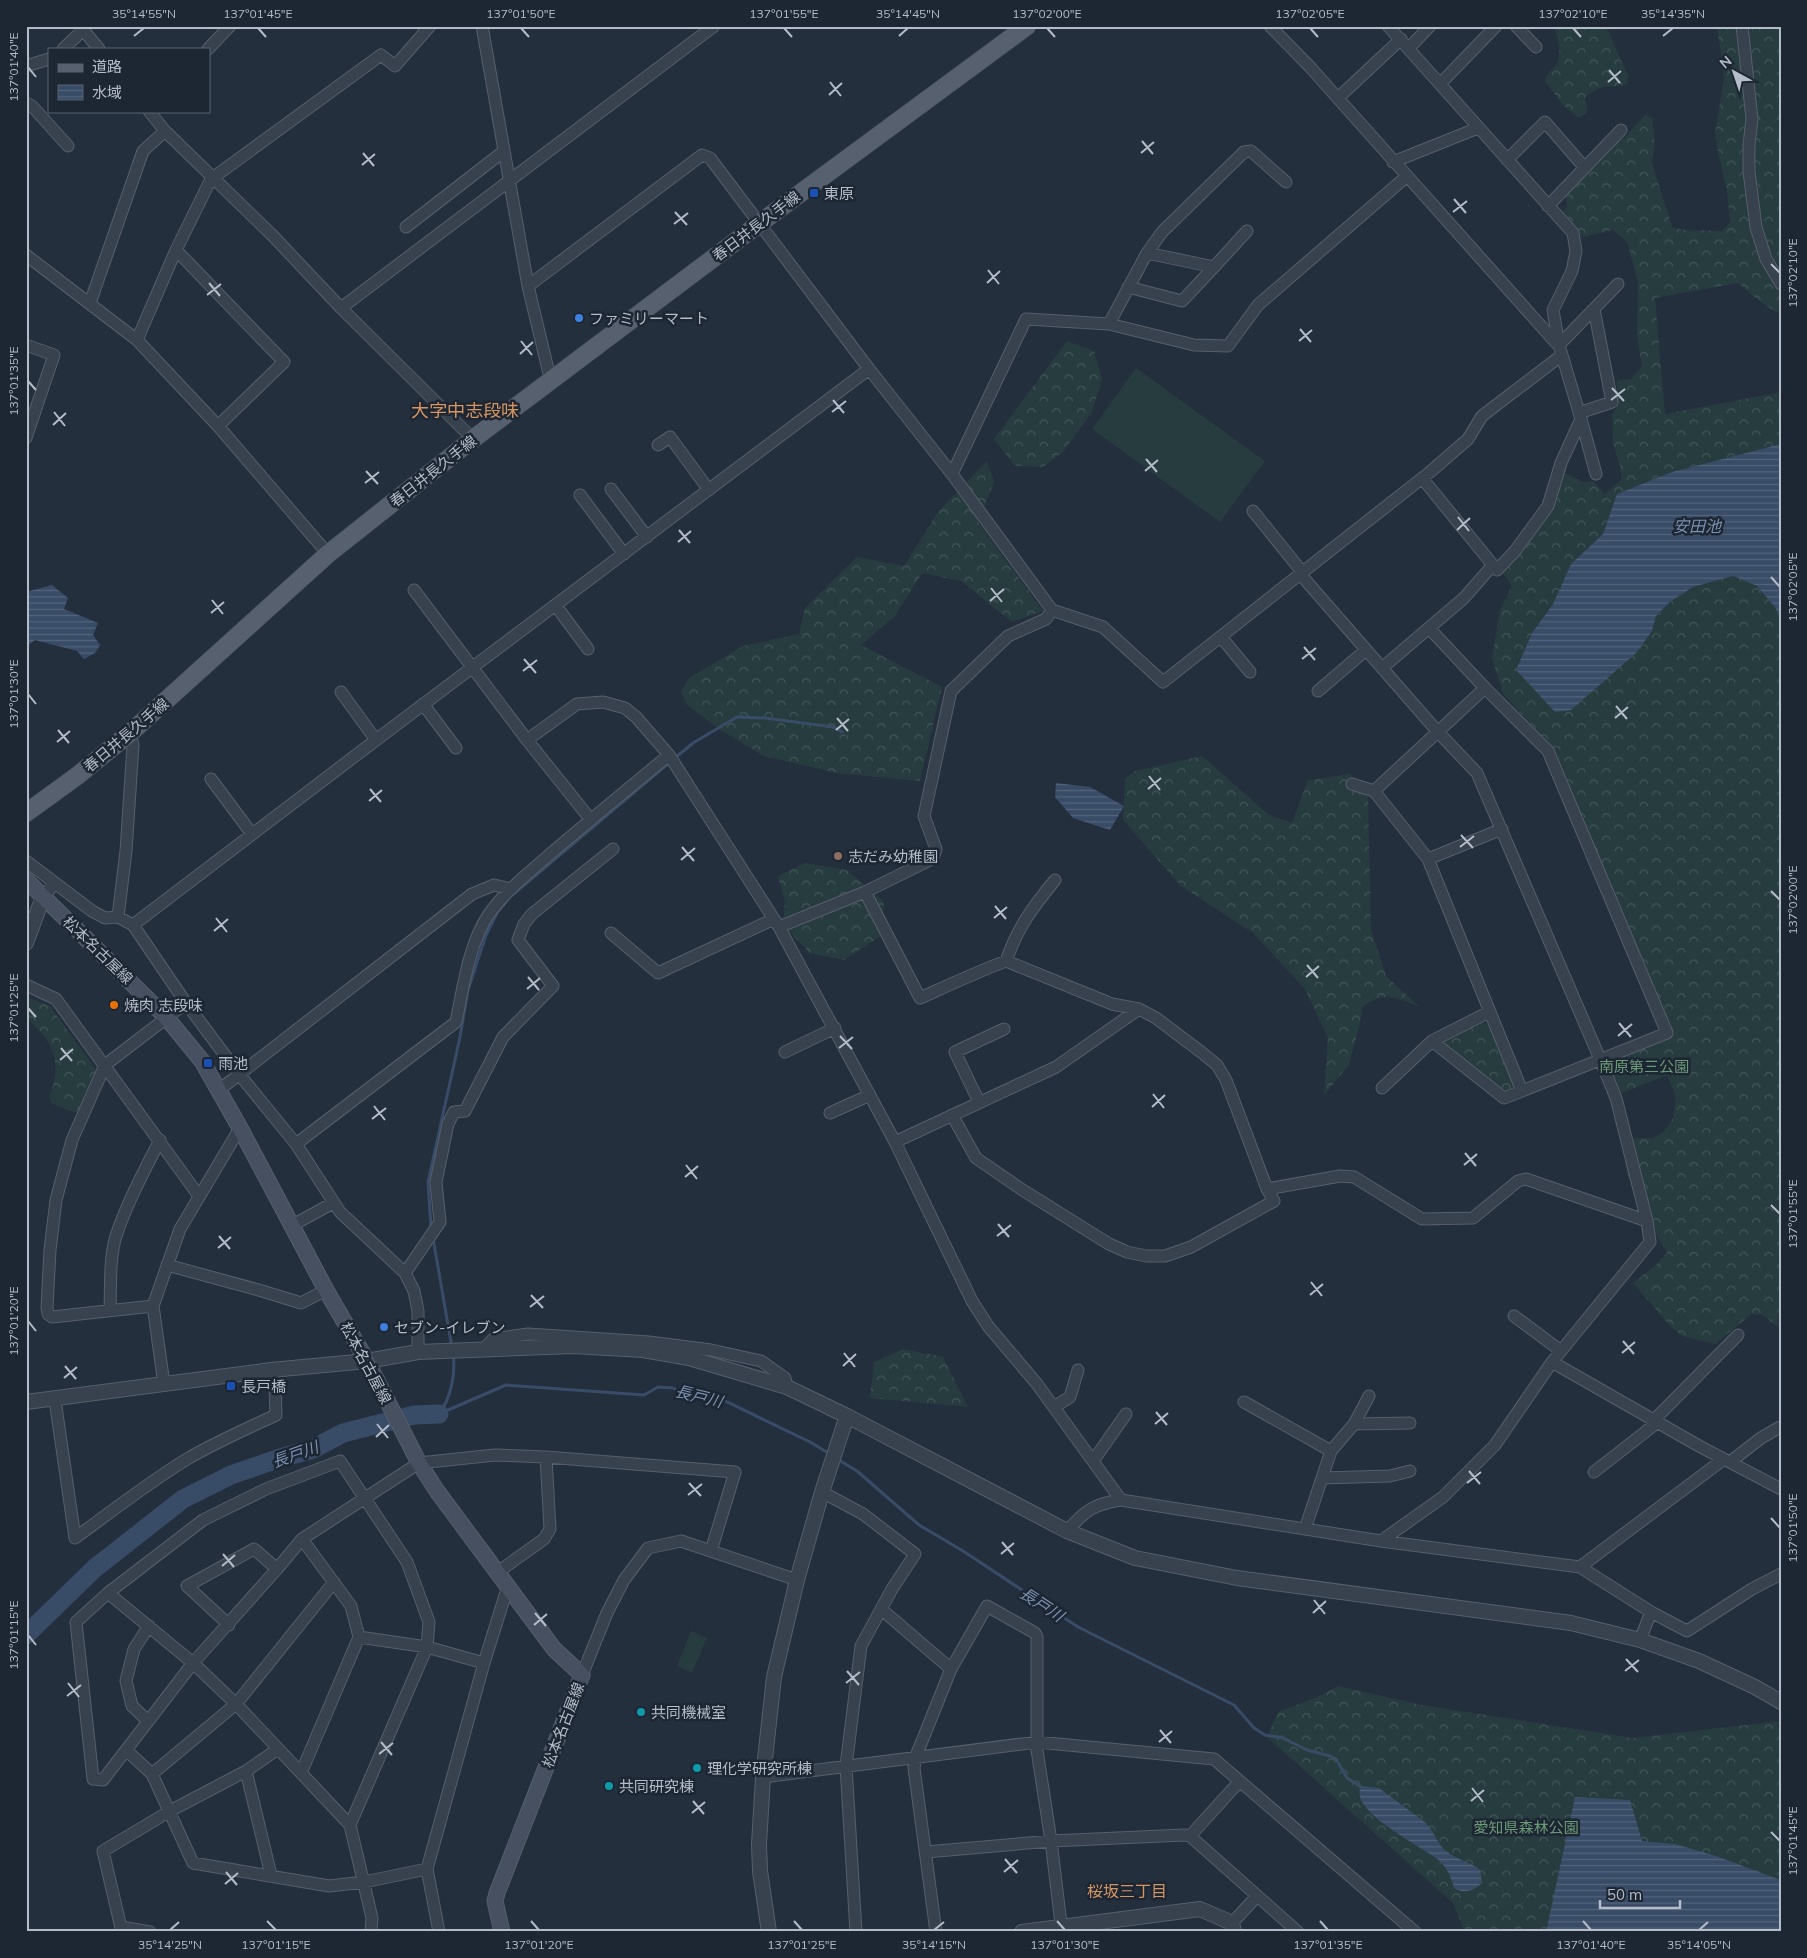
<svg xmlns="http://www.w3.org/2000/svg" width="1807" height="1958" viewBox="0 0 1807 1958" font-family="Mulish,'Noto Sans JP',sans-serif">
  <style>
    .forest { fill: url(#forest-crowns) }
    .pitch { fill: #263c3f }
    .water { fill: url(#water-rules) }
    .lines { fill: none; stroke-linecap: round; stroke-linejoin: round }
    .stream { stroke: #394c67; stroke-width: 3 }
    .river { stroke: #394c67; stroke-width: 19 }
    .minor-casing { stroke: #565f6c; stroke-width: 13 }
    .tertiary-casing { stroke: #565f6c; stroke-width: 16 }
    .secondary-casing { stroke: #565f6c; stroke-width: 17 }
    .primary-casing { stroke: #414a57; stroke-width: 19 }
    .minor { stroke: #38414e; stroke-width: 11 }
    .tertiary { stroke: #38414e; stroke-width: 14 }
    .secondary { stroke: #465061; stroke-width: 15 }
    .primary { stroke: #56606e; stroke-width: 18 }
    .ticks { fill: none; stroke: #b4bcc9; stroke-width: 2 }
    .transit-dot { fill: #1a4fb4; stroke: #1d2633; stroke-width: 2 }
    .shop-dot { fill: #3f7fe0; stroke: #1d2633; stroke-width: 2 }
    .education-dot { fill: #8d6e63; stroke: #1d2633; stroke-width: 2 }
    .food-dot { fill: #e8710a; stroke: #1d2633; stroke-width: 2 }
    .culture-dot { fill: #0f9aa8; stroke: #1d2633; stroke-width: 2 }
    .labels { text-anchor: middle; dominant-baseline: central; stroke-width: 5; stroke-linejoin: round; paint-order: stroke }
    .poi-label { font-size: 15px; fill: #b4bcc9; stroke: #1d2633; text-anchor: start }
    .street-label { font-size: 15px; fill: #b4bcc9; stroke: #1d2633 }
    .park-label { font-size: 15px; fill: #6b9a76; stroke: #1d2633 }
    .water-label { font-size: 16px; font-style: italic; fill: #7c92b1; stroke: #1d2633 }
    .neighbourhood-label { font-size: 16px; fill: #d59563; stroke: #1d2633 }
    .quarter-label { font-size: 18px; fill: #d59563; stroke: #1d2633 }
    .neatline { fill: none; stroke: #b4bcc9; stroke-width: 2 }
    .ticks-label { font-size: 12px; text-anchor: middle; fill: #b4bcc9 }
  </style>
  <defs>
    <pattern id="forest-crowns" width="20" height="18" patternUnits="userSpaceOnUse" patternTransform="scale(1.25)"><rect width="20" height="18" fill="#263c3f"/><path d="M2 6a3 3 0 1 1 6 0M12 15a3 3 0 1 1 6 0" fill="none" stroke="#435659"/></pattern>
    <pattern id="water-rules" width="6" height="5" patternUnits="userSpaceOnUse" patternTransform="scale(1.25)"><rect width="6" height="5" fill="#394c67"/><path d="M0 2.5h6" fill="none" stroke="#53647b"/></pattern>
  </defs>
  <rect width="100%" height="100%" fill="#242f3e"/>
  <!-- forest -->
  <path class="forest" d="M1553,26H1606L1628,76L1627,84C1608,90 1603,81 1585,98L1587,106L1586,114L1577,117L1563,105L1545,81C1547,73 1551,71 1556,65C1563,54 1558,37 1553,26Z
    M1717,26H1735L1764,261L1781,292V314C1765,307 1751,294 1738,283L1655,298L1665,414L1781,392V444L1672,472L1617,494L1603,534L1571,564L1553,604L1532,633L1516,670L1532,686L1571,710L1606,678L1652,631L1656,616L1670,602L1693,587L1733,576L1757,586L1774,606L1781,618V1329L1762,1315L1752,1314L1715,1344L1682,1336L1670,1326L1633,1283L1657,1264L1667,1253C1655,1231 1619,1177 1626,1151C1627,1147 1631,1142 1633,1138H1652L1664,1132L1673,1118L1676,1097L1667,1075L1622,1093L1609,1067L1611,1061L1674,1034L1552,747L1503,694L1492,658L1500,610L1512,586L1501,571L1551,510L1559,477L1565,473L1583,482L1593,481L1605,494L1622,479L1620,466L1613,444L1612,415L1616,409L1617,380L1631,379L1642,366L1637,336L1638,281L1627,242L1613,230L1582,237L1563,213L1567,205L1566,197L1615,143L1625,137L1645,115L1652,117L1655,144L1652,163L1672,227L1684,230L1722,231L1730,222L1727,192L1718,152L1715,133L1724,78Z
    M1746,26H1781V277L1769,257L1758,226Z
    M1067,341L1094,351L1102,379L1092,412L1063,452L1043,467L1015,466L994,439Z
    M987,461L994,482L978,522L1043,611L1012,622L961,581L922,573L895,616L861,645L942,687L920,781L836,773L764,756L722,731L687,705L681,692L689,678L743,646L799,634L805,608L857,557L904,566L938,512Z
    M1202,756L1269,815L1292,823L1308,780L1350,774L1368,797L1371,930L1386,976L1418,1006C1395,998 1382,990 1362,1008L1360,1023L1349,1065L1324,1095L1328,1038L1305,989L1253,933L1181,886L1123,820L1125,779L1135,771Z
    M805,863L847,870L884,902L881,936L844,960L810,953L783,925L785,901L778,876Z
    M26,997L50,1006L95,1068L96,1071L79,1110L75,1113L51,1103L49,1097C63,1063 54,1041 26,1018Z
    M1482,1022L1489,1024L1515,1086L1508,1092L1439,1044Z
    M903,1349L943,1357L968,1407L870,1398L874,1362Z
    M1338,1686L1422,1705L1633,1738L1781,1721V1932H1465L1453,1903L1267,1737L1278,1712L1317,1697Z"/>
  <!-- pitch -->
  <path class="pitch" d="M1136,368L1265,461L1220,522L1092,429Z
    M691,1631L707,1638L692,1673L677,1666Z"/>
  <!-- water -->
  <path class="water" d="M1781,444V618L1774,606L1757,586L1733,576L1693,587L1670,602L1656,616L1652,631L1636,653L1571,710L1555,712L1516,670L1532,633L1553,604L1571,564L1603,534L1617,494L1672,472Z
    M52,585L68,598L64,609L98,623L93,635L100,645L95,653L84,659L77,651L35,640L26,647V592Z
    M1056,783L1090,787L1124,806L1110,830L1073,818L1055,797Z
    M1362,1786L1379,1788L1426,1823C1434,1831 1437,1843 1445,1850C1455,1860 1470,1861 1480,1870L1482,1883C1474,1891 1464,1894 1454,1888C1451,1877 1448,1870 1440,1861C1427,1849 1344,1809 1362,1786Z
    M1575,1797L1630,1800L1642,1841L1675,1844L1716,1856L1781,1880V1932H1546Z"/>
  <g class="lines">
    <!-- stream -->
    <path class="stream" d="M675,758L693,743L737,717L765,718L833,727L842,732
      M431,1227L428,1182L460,1037L468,990L486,935L497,913L510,897L670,762
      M433,1238L452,1348
      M439,1414L506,1385L644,1395L658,1387L673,1388L682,1393L721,1399L810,1442L830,1454
      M439,1414C451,1398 456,1373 453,1354
      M837,1459L857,1471L919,1525L963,1551L1078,1627L1234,1705L1254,1728L1265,1735L1283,1738L1307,1750L1330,1756L1336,1759L1347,1778L1361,1787"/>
    <!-- river -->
    <path class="river" d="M26,1635L95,1568L183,1499L231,1475L280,1458L313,1449L343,1433L414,1415L439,1414"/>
    <defs>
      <path id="minor" d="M80,26L99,49
        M482,26L528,286L551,382
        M1270,26L1310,67L1557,344
        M1388,26L1573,233L1576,251L1572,271L1553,310L1559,345L1581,419L1561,463L1548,506L1515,551L1497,570L1422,478
        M1516,26L1536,47
        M1742,26L1752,119L1749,145V171L1756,227L1766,259L1781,284
        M1409,48L1430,26
        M63,49L83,30
        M208,49L230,26
        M26,66L49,59
        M1440,84L1496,26
        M1338,98L1401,39
        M26,103L32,106L68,146
        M149,111L165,131L273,236L341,308L473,439
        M1507,160L1545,122L1585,168
        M1393,162L1478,128
        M214,177L381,55L395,66L430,26
        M1548,206L1621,130
        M406,227L504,151
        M176,250L284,362L218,426
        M26,255L137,340L218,426L328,554
        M1214,267L1247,231
        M528,286L702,155L710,158L869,369L952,474L1052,610L1103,627L1163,682L1430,472L1468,439L1482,416L1562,355
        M1128,287L1182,301L1214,267L1147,253
        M90,303L143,151L165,131
        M341,308L714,26
        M1109,324L1147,253L1162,232L1244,152L1251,151L1286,182
        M137,340L176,250L212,177
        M26,345L54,355L26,438
        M1559,345L1618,284
        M1579,413L1612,402L1594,309
        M1581,419L1596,474
        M658,445L670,437L709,490
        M952,474L1026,319L1109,324L1194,345L1228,346L1258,305L1406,177
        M611,489L647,537
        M580,495L624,554
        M1253,511L1303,573
        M1301,575L1437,731L1477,773L1600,1059L1616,1098L1647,1221L1650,1242L1552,1362L1495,1445L1443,1497L1381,1541
        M414,590L527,740L591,820
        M556,606L588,649
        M1429,628L1485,688L1548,751L1667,1033L1522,1091L1428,859L1374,791L1485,688
        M1221,637L1250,672
        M1382,668L1464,598L1492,566
        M1318,691L1366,650
        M341,692L376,740
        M423,704L456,748
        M527,740L577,704L603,702L625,708L636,717L669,755
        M211,779L252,834
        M1352,784L1374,791
        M1428,859L1502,829
        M26,861L55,883
        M865,892L920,998C949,985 977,972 1006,961L1112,1004L1139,1009L1156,1018L1201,1052L1217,1065L1226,1080L1267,1189L1274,1201L1191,1247L1165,1256H1146L1127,1252L1109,1244L1021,1189L976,1158L952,1115
        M43,897L55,883L92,911L105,918L118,917L133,925L186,1003L239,1074L296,1144L340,1212L405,1273L414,1291L418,1311V1352
        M118,917L126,851L133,745L130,733
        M133,925L376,740L869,369
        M779,927L865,892L928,861L934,856L936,849L924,816L951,691L1008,636L1046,619L1052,610
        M611,933L658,973L774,919
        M1006,961C1018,927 1032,908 1055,880
        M26,985L56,999L199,1196
        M1432,1041L1504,1098L1522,1091
        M785,1052L835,1028
        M1382,1088L1432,1041L1489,1012
        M219,1090L472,894L494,885L510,889
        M979,1102L955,1052L1004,1029
        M830,1113L870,1095
        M895,1142L1056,1067L1139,1009
        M296,1144L456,1022C463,988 469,943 489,914C505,891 529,873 549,855C589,821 629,788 669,755L779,927L895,1142L972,1301L988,1326L1037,1384L1121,1500
        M1267,1189L1340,1176L1354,1177L1422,1219L1473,1218L1518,1181L1526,1179L1647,1221
        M291,1226L333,1203
        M167,1265L262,1291L301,1303L326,1290
        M405,1273L440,1222L436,1182L448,1124L454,1112L465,1111L503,1037L553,986L518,940L524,924L532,914L613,849
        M153,1306L52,1317L48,1314L47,1308L50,1250L56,1200L72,1140L105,1065L186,1003
        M110,1310C111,1286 109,1260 116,1236C127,1203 144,1171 160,1140
        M1514,1316L1561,1351
        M483,1350L493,1339L528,1334L649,1342L711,1350L761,1361L785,1378L787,1387
        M1552,1362L1699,1446L1781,1489
        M164,1384L153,1306L180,1229L240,1128
        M55,1400L75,1538C112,1511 148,1483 187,1459C216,1442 246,1429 276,1415L275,1387L271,1370
        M1244,1402L1331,1451
        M1054,1407L1070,1397L1078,1370
        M1654,1420L1738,1335
        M1354,1424L1410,1423
        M1093,1461L1126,1414
        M1730,1462L1761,1438L1780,1427
        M1594,1472L1658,1422
        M1322,1478L1390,1476L1410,1471
        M822,1492L863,1514L915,1554L892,1589L861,1646L846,1766L856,1932
        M1305,1529L1331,1451L1354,1424L1369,1396
        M1067,1531C1085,1511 1093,1504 1121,1500L1381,1541L1580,1567L1651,1612L1640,1640
        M1580,1567L1724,1459
        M498,1572L544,1539L550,1529L546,1457
        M108,1593L193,1663L236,1704L350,1825L372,1918L371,1932
        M881,1609L951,1669
        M1651,1612L1687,1631L1752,1589L1781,1574
        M229,1625L187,1586L254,1549L277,1569
        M359,1637L427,1647L484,1663
        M582,1675L607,1613L624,1580L648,1548L681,1541L797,1580
        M147,1720L132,1706L126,1681L134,1649L149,1626
        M126,1750L152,1774L236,1704L334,1582
        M246,1771L271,1875
        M301,1773L359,1637L351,1606L302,1539
        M152,1774L193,1863L329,1886L364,1882L427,1869
        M763,1777L1037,1742L1214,1759L1415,1932
        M350,1825L427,1647L429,1622L407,1562L340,1461L266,1489L203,1520L108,1593L76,1622L93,1779L103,1780L193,1663L277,1569L302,1539L419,1463L495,1455L546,1457L735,1472L711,1551
        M1190,1836L1239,1782
        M926,1852L1051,1841L1184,1835L1190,1836L1298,1932
        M1232,1923L1257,1896
        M121,1927L150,1932
        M122,1932L103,1851L170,1811L246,1771L278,1749
        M439,1932L427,1869L484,1663L508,1586
        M936,1932L914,1768L916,1756L951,1669L987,1606L1035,1633L1037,1637V1750L1051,1841L1062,1932"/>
      <path id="tertiary" d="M26,943L43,897
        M26,1402L271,1370L367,1361L418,1352L573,1346L643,1350L689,1358L787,1387L847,1416L1067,1531L1135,1558L1237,1578L1571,1623L1640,1640L1699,1661L1755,1687L1781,1702
        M769,1932L760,1871L759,1844L763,1777L774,1677L797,1580L822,1492L847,1416
        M1022,1932L1200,1909L1232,1923L1234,1932"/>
      <path id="secondary" d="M26,880L166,1017L202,1061L240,1128L326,1290L367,1361L419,1463L437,1491L554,1649L582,1675L497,1893L495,1901L502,1932"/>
      <path id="primary" d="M26,813L77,776L130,733L328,554L473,439L760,223L1027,26"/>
    </defs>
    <!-- minor casing -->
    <use href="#minor" class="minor-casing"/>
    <!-- tertiary casing -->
    <use href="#tertiary" class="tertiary-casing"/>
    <!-- secondary casing -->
    <use href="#secondary" class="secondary-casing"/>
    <!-- primary casing -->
    <use href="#primary" class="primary-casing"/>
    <!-- minor -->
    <use href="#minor" class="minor"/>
    <!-- tertiary -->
    <use href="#tertiary" class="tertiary"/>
    <!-- secondary -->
    <use href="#secondary" class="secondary"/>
    <!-- primary -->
    <use href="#primary" class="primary"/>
  </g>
  <!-- ticks -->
  <path class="ticks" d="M258,28L266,37M521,28L529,37M784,28L792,37M1047,28L1055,37M1310,28L1318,37M1573,28L1581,37M134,36L144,28M899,36L908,28M1663,36L1673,28M28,67L36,77M1609,70L1620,83M830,82L841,96M1608,82L1621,71M829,95L842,83M1142,141L1153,154M363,153L374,166M1141,153L1154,142M362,165L375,154M1454,199L1466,213M675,212L687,225M1453,212L1467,201M674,224L688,213M1771,264L1780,273M988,270L999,284M209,283L220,296M987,283L1000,271M207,295L221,284M1300,329L1311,342M521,341L532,355M1299,341L1312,330M520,354L533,342M28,381L36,390M1612,388L1624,401M833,400L844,413M1611,400L1625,389M54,412L65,426M832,412L846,401M53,425L66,413M1146,459L1157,472M366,471L378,484M1145,471L1158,460M365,483L379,472M1458,517L1469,531M679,530L690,543M1457,530L1470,518M678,542L691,531M1771,577L1780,587M991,588L1002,602M212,600L223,614M990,601L1004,589M211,613L224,602M1304,647L1315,660M524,659L536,673M1302,659L1316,648M523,671L537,660M28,694L36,704M1616,706L1627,719M837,718L848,731M1615,718L1628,707M58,730L69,743M836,730L849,719M57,742L70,731M1149,776L1160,790M370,789L381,802M1148,789L1161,778M369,801L382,790M1461,835L1473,848M682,847L694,861M1460,847L1474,836M681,860L695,848M1771,891L1780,900M995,906L1006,919M216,918L227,932M994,918L1007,907M214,931L228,919M1307,965L1318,978M528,977L539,990M1306,977L1319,966M527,989L540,978M28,1008L36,1017M1619,1023L1631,1037M840,1036L852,1049M1618,1036L1632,1024M61,1048L72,1061M839,1048L853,1037M60,1060L73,1049M1153,1094L1164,1108M374,1106L385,1120M1152,1107L1165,1095M372,1119L386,1108M1465,1153L1476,1166M686,1165L697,1179M1464,1165L1477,1154M685,1177L698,1166M1771,1205L1780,1214M998,1224L1009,1237M219,1236L230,1249M997,1236L1011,1225M218,1248L231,1237M1311,1282L1322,1296M531,1295L543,1308M1310,1295L1323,1284M530,1307L544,1296M28,1321L36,1331M1623,1341L1634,1354M844,1353L855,1367M1622,1353L1635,1342M65,1366L76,1379M843,1366L856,1354M64,1378L77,1367M1156,1412L1167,1425M377,1424L388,1438M1155,1424L1168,1413M376,1437L389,1425M1469,1471L1480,1484M689,1483L701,1496M1467,1483L1481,1472M688,1495L702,1484M1771,1518L1780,1528M1002,1542L1013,1555M223,1554L234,1567M1001,1554L1014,1543M222,1566L235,1555M1314,1600L1325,1614M535,1613L546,1626M1313,1613L1326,1601M534,1625L547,1614M28,1635L36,1645M1626,1659L1638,1672M847,1671L859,1685M1625,1671L1639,1660M68,1683L79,1697M846,1683L860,1672M67,1696L81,1685M1160,1730L1171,1743M381,1742L392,1755M1159,1742L1172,1731M379,1754L393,1743M1472,1788L1483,1802M693,1801L704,1814M1471,1801L1484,1790M692,1813L705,1802M1771,1832L1780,1841M1005,1859L1017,1873M226,1872L237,1885M1004,1872L1018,1860M225,1884L238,1873M267,1921L276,1930M531,1921L539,1930M794,1921L802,1930M1057,1921L1065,1930M1320,1921L1328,1930M1583,1921L1591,1930M170,1930L179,1922M934,1930L944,1922M1699,1930L1708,1922"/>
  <!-- markers -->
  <g class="transit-dot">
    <rect x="809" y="188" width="10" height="10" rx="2.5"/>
    <rect x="203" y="1058" width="10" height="10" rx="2.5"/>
    <rect x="226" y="1381" width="10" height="10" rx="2.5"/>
  </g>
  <g class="shop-dot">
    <circle cx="579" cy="318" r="5"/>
    <circle cx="384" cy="1327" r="5"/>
  </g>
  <circle class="education-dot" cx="838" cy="856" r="5"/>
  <circle class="food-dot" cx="114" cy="1005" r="5"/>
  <g class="culture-dot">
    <circle cx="641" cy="1712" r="5"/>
    <circle cx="697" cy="1768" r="5"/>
    <circle cx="609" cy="1786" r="5"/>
  </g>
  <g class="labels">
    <!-- poi labels -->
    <g class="poi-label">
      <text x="824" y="193">東原</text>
      <text x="589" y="318">ファミリーマート</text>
      <text x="848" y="856">志だみ幼稚園</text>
      <text x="124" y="1005">焼肉 志段味</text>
      <text x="218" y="1063">雨池</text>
      <text x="394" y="1327">セブン-イレブン</text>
      <text x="241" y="1386">長戸橋</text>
      <text x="651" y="1712">共同機械室</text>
      <text x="707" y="1768">理化学研究所棟</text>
      <text x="619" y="1786">共同研究棟</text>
    </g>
    <!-- street labels -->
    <g class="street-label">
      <text transform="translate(756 226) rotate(-37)">春日井長久手線</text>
      <text transform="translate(433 471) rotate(-38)">春日井長久手線</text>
      <text transform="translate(126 735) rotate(-40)">春日井長久手線</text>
      <text transform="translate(98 950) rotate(44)">松本名古屋線</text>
      <text transform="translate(366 1363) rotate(62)">松本名古屋線</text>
      <text transform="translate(563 1725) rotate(-69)">松本名古屋線</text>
    </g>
    <!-- park labels -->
    <g class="park-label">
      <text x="1644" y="1066">南原第三公園</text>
      <text x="1526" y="1827">愛知県森林公園</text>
    </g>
    <!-- water labels -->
    <g class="water-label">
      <text x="1697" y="526">安田池</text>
      <text transform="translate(699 1396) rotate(14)">長戸川</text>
      <text transform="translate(295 1454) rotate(-20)">長戸川</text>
      <text transform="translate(1042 1604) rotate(33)">長戸川</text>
    </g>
    <!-- neighbourhood labels -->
    <g class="neighbourhood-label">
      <text x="1127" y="1891">桜坂三丁目</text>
    </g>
    <!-- quarter labels -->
    <g class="quarter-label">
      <text x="465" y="410">大字中志段味</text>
    </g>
  </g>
  <!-- border -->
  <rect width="1807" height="1958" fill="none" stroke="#1d2633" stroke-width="55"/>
  <!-- legend -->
  <rect x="48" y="48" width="162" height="65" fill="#1d2633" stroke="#59626f"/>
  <rect x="58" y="64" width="25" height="8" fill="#56606e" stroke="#59626f"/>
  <text x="92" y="72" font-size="15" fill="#b4bcc9">道路</text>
  <rect x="58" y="85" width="25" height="15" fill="url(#water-rules)" stroke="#59626f"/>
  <text x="92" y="98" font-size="15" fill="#b4bcc9">水域</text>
  <!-- north arrow -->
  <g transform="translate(1734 72) rotate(320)" stroke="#1d2633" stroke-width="4" paint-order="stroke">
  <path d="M0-4L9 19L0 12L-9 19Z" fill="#b4bcc9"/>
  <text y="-8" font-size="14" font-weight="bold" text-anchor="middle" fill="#b4bcc9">N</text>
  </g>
  <!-- scale -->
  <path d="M1600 1900v8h80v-8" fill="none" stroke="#b4bcc9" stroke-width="2.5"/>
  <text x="1607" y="1900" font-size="15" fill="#b4bcc9" stroke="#1d2633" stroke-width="4" paint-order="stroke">50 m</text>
  <rect x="28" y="28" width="1752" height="1902" class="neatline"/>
  <g class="ticks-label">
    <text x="144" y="18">35°14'55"N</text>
    <text x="258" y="18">137°01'45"E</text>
    <text x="521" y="18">137°01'50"E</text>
    <text x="784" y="18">137°01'55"E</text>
    <text x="908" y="18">35°14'45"N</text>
    <text x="1047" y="18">137°02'00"E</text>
    <text x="1310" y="18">137°02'05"E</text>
    <text x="1573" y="18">137°02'10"E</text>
    <text x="1673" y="18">35°14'35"N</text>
    <text transform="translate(14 67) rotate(-90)" y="4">137°01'40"E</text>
    <text transform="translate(1793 273) rotate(-90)" y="4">137°02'10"E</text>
    <text transform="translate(14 381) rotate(-90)" y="4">137°01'35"E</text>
    <text transform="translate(1793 587) rotate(-90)" y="4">137°02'05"E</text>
    <text transform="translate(14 694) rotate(-90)" y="4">137°01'30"E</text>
    <text transform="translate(1793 900) rotate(-90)" y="4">137°02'00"E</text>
    <text transform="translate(14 1008) rotate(-90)" y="4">137°01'25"E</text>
    <text transform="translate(1793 1214) rotate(-90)" y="4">137°01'55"E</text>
    <text transform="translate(14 1321) rotate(-90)" y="4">137°01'20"E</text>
    <text transform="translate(1793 1528) rotate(-90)" y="4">137°01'50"E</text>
    <text transform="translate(14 1635) rotate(-90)" y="4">137°01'15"E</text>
    <text transform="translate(1793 1841) rotate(-90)" y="4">137°01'45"E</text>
    <text x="170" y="1949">35°14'25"N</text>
    <text x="276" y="1949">137°01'15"E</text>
    <text x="539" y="1949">137°01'20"E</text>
    <text x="802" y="1949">137°01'25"E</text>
    <text x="934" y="1949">35°14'15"N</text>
    <text x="1065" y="1949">137°01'30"E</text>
    <text x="1328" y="1949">137°01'35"E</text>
    <text x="1591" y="1949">137°01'40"E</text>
    <text x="1699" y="1949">35°14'05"N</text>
  </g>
</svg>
